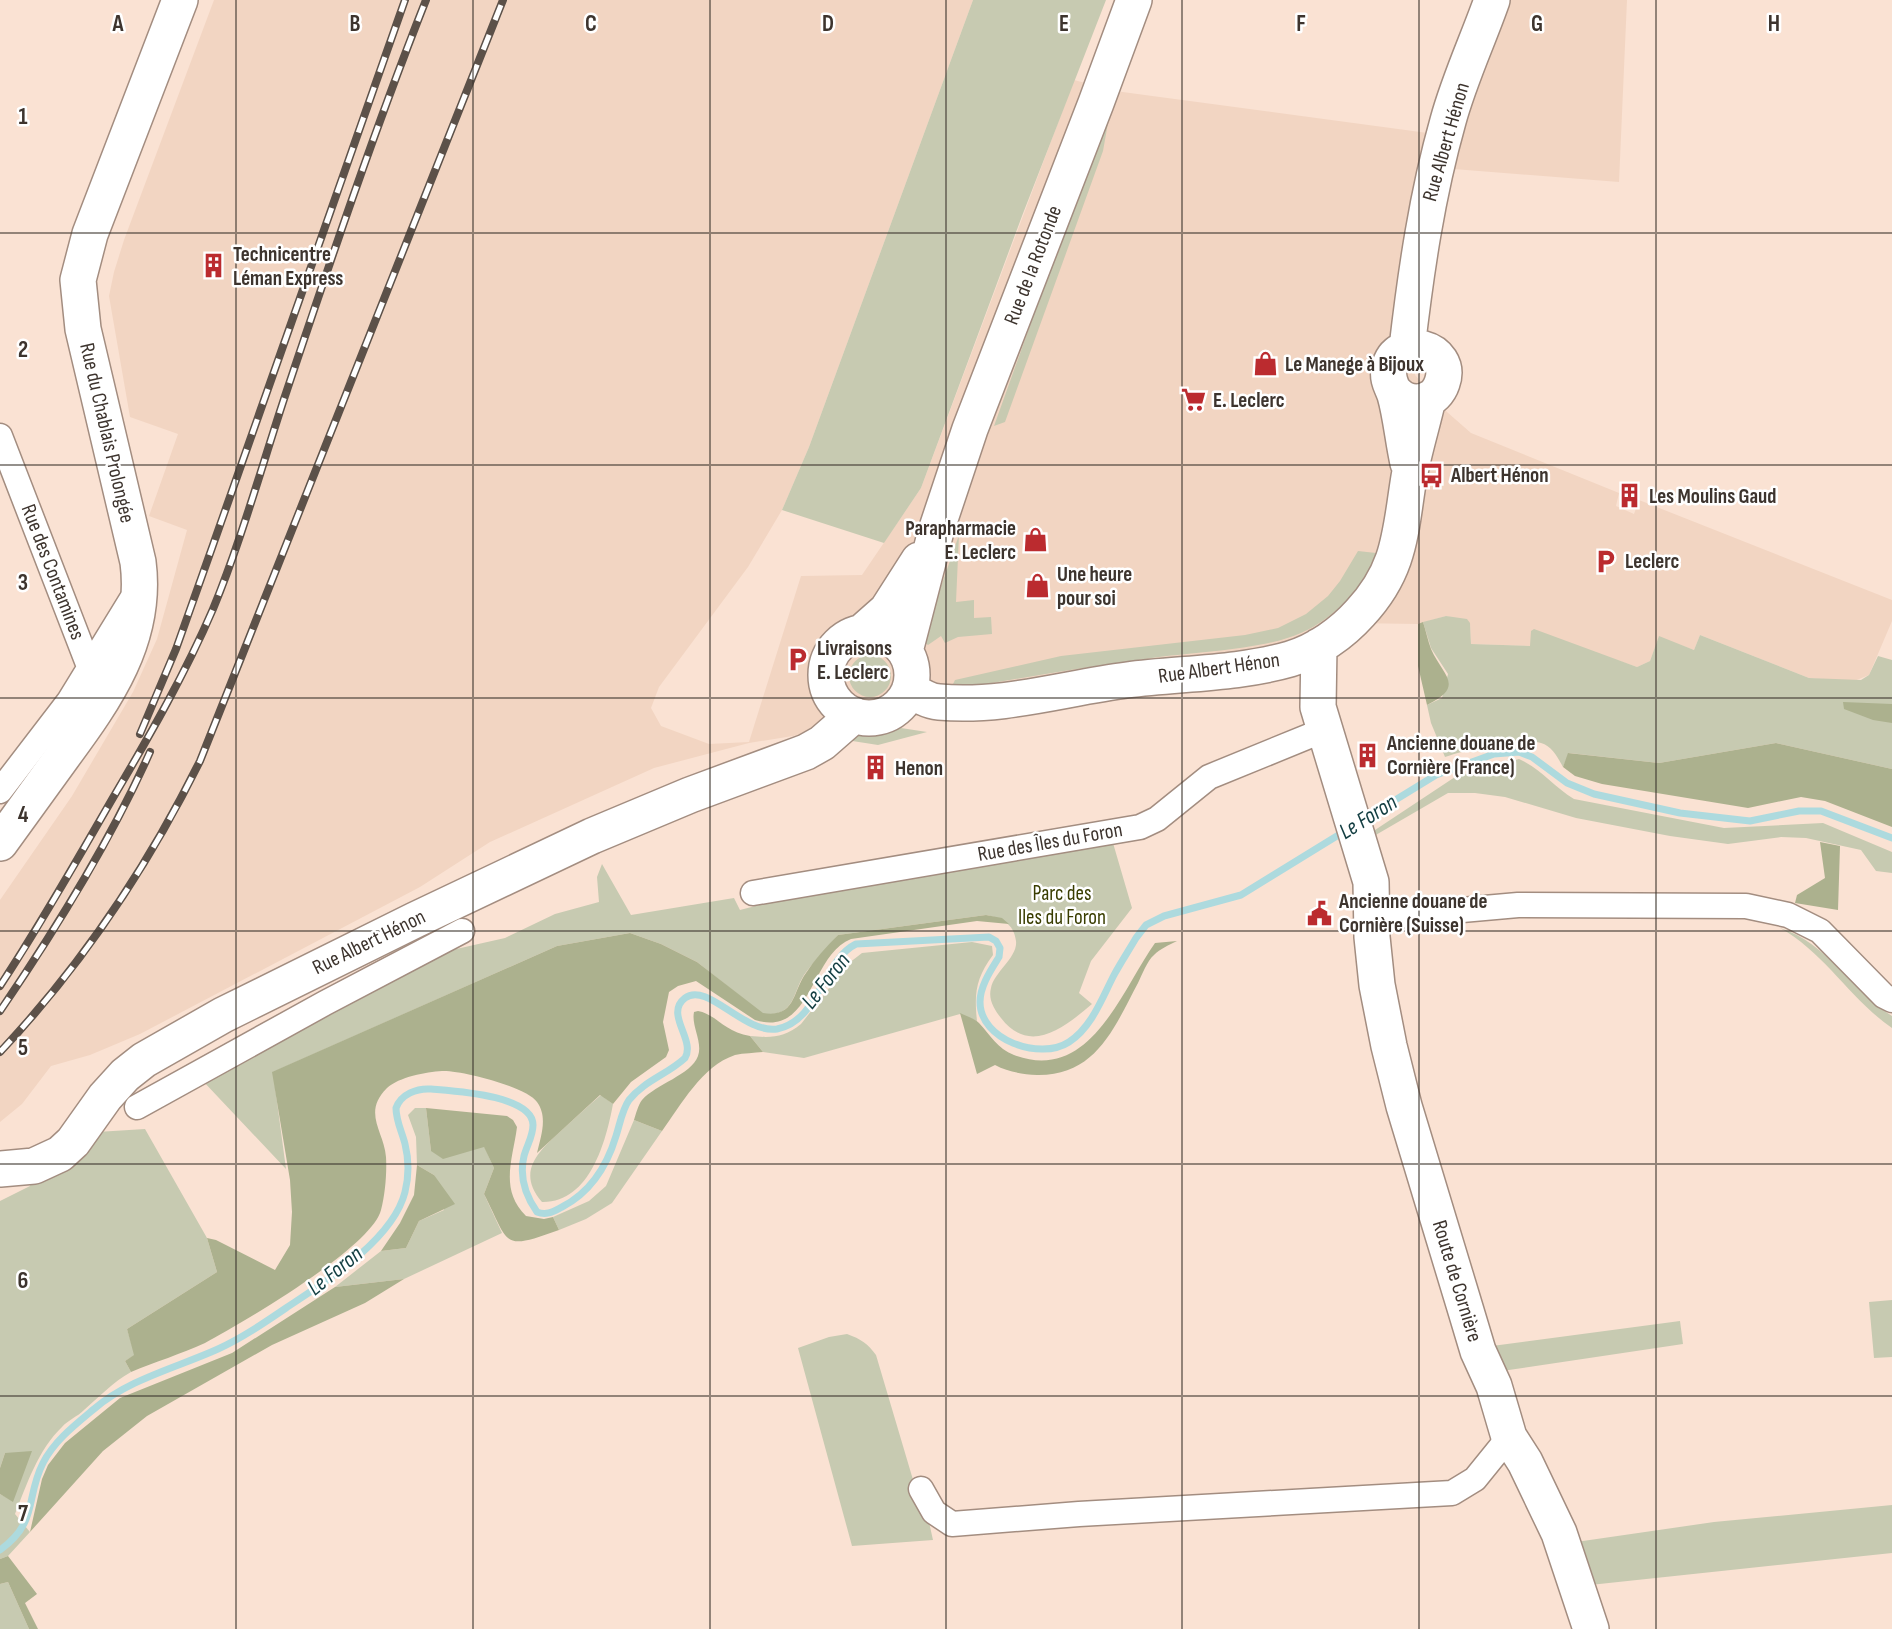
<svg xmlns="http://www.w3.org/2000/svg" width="1892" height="1629" viewBox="0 0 1892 1629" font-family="'Sofia Sans Condensed',sans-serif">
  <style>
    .built { fill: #f2d5c2 }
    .green { fill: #c7cab1 }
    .forest { fill: #acb18e }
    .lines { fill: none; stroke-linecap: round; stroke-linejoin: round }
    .stream { stroke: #addade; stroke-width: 7 }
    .street-casing { stroke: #a38d80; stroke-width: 27 }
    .secondary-casing { stroke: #a38d80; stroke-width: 38 }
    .street { stroke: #fff; stroke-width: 24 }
    .secondary { stroke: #fff; stroke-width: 35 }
    .rail-casing { stroke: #5c5149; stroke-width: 8 }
    .rail { stroke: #fff; stroke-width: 5; stroke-dasharray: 16; stroke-linecap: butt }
    .grid { fill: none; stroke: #3d342e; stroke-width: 2; stroke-opacity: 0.55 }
    .labels { text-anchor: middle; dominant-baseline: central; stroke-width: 5; stroke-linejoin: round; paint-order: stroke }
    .street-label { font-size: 21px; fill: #3d342e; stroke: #fff }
    .poi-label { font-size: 21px; font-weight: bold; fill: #3d342e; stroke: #fff; text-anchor: start }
    .park-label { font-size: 21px; fill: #393d00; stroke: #fff }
    .water-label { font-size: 23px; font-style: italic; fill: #133e42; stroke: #fff }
    .grid-label { font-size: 23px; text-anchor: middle; font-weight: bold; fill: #3d342e; stroke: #fff; stroke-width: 5; stroke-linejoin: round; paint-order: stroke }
  </style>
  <rect width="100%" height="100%" fill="#fae2d3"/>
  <!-- built -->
  <path class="built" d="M214,0H973L809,447L782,510L748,567L659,687L651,708L661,726L709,744L749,742L801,576L862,575L921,488L1074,80L1115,91L1450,136L1492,0H1627L1619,182L1441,168L1414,358L1415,375L1447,412L1471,433L1619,493L1616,506L1634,514L1639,500L1892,600V621L1869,675L1854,681L1809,678L1700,635L1694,650L1659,637L1650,661L1637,667L1531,631V646L1471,644L1470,624L1446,616L1418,624L1351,623L1330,639L952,710L749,743L654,768L490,842L420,887L140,1034L90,1055L51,1066L22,1104L0,1122V900L72,796L133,692L157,639L187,530L149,516L178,434L130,417L109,296L114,272L124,240Z"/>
  <!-- green -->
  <path class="green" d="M973,0H1106L1022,216L921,488L884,543L782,510L809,447Z
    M1103,122L1108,123L1103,151L1005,422L994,426Z
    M959,535L956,602L974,600V618L991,617L992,634L958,637L945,643L941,636L928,645L925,643L923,638Z
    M1358,551L1376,553C1363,588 1335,618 1301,633C1266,649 1199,652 1159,657C1092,666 1025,677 958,689L952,686L955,680L1061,656L1245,635L1278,628L1306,614L1328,596L1340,581Z
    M1446,616L1467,619L1470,623L1471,644L1530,646L1531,631L1534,629L1637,667L1650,661L1659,636L1694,650L1700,635L1809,678L1861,680L1869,675L1878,656L1892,660V769L1776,743L1659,763L1569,753L1563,767C1558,758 1552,746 1541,743C1514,735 1472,749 1445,757L1431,723L1427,705L1442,698L1448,674L1431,648L1423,622Z
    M849 676a21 21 0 1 1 42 0a21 21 0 1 1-42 0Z
    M901,728L927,732L878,745L846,740L853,730L874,732Z
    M1519,759C1541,769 1554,787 1574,799L1724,828L1823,823L1892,852V873L1876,871L1861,850L1806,838L1781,837L1728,844L1670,836L1576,818L1505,797L1475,793H1448L1374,836L1372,832L1455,777Z
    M1113,843L1132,908L1091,961L1079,993L1092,1004C1065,1027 1030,1056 1001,1018C994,1009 988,999 991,988C994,972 1018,957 1016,941C1014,923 1001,918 986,915L838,935C827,948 814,961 804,975C792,994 795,1017 763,1014L697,962L661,944L630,933L557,946L273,1072L286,1169L202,1080L443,952L505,938L555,914L599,902L597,877L602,864L631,915L734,898L740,910L884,873Z
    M1780,928C1828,943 1851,991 1892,1016V1028C1850,999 1825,953 1780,928Z
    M972,942L992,946L993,955C976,978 974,993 977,1021L960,1014L804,1058L763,1052L750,1036C771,1038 784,1038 801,1024L849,963L862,953Z
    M601,1095L613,1104C606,1141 590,1203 542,1202C515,1171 540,1150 563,1129C576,1117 588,1106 601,1095Z
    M415,1108H426L431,1151L484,1146L494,1168L484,1194L502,1233L404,1279L335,1287L381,1251L406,1248L419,1221L444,1210L434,1175L417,1165L416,1137L408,1115Z
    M634,1120L662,1131L612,1203L586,1219L559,1230L553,1217L589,1201L606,1186Z
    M145,1129L207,1238L217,1272L127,1329L135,1355L125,1361L131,1372C113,1382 99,1397 84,1410C77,1417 68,1420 62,1427C38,1450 27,1484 15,1514L30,1532L8,1556L0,1559V1494L13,1501L5,1453L0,1468V1201L30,1186L31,1181L97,1132Z
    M1892,1300V1357L1874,1358L1869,1302Z
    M1680,1321L1683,1344L1502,1371L1492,1346Z
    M847,1334C861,1339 868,1344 876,1355L919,1500L929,1522L933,1540L852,1546L798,1348L829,1337Z
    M1892,1505V1553L1590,1585L1576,1542L1714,1522Z
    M8,1582L29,1629H0V1584Z"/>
  <!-- forest -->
  <path class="forest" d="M1423,622C1426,631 1428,641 1431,649C1443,676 1466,686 1427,705L1418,666V624Z
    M1843,702L1892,704V723L1873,720L1844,709Z
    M1776,743L1892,769V827L1825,801L1801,797L1748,808L1602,784L1575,776L1563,767L1568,753L1659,763Z
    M1820,842L1840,846L1838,910L1795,903L1797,895L1825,878Z
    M986,915L1002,918L1009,924L977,921L851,939C810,955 812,1038 755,1020L696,981L678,986L669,992L663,1022L669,1050L666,1057L631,1082L613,1104L600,1095L537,1153C541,1136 548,1117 537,1102C527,1087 461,1070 442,1071C426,1072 399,1077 387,1088C362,1113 384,1131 386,1157C387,1173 385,1195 381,1210C372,1247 241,1324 205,1343C181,1354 155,1362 131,1372L125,1361L134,1355L127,1329L217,1272L207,1238L216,1240L275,1270L290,1245L292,1212L290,1180L272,1072L557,946L630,933L661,944L697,962L763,1013C796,1018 792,992 806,973C815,959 826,947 838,935Z
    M1177,941C1169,945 1160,949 1154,955C1147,961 1142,975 1138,983C1114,1028 1096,1076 1037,1075C1022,1074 1008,1072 995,1065L977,1074L960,1013C966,1016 974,1018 979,1023C991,1036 997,1048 1014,1055C1090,1084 1121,991 1155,943Z
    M698,1011C716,1014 724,1032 750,1036L763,1052C754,1053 744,1053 735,1055C702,1066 681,1105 662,1131L634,1120C636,1114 638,1105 642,1100C656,1084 691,1075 698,1056C703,1042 691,1026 694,1012Z
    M426,1108L507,1116L513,1120L517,1127C513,1159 499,1189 526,1216L544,1219L553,1217L559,1230C501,1251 510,1245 484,1194L494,1168L484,1147L443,1159L431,1151Z
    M417,1165L434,1175L455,1204L419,1221L406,1248L381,1251L400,1223L414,1195Z
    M404,1279L365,1303L272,1345L147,1416L103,1451L30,1532L42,1479L48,1465L65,1443L120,1398L232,1353L335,1287Z
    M32,1451L13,1502L0,1494V1468L5,1453Z
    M8,1556L37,1594L25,1603L38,1629H29L8,1582L0,1584V1559Z"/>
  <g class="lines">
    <!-- stream -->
    <path class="stream" d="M1361,821L1436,775L1494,754L1519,752L1532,757L1567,783L1594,794L1680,813L1750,821L1799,811H1821L1892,838
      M0,1550C39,1522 25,1498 43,1463C54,1441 76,1424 94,1409C129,1379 176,1368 218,1349C242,1338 264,1323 286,1308C325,1282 393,1240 405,1192C409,1176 409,1160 405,1144C402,1132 396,1121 396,1108C401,1094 417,1088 431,1089C453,1091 533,1095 533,1125C533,1136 527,1145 524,1156C519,1177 525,1195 537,1212C547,1216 554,1211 562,1207C591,1192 607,1166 616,1136C620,1124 622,1110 629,1100C644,1081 668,1074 685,1058C696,1040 664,1014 685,998C707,981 744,1034 777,1029C819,1021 823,960 856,944L989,937L996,941L1000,948L999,957C991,970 980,986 980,1002C980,1040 1040,1061 1069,1042C1092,1027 1102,998 1114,975C1121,962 1129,950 1136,938L1146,925L1164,916L1241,895L1345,831"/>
    <defs>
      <path id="street" d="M0,436L90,669
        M0,791L69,701L131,600
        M753,893L1140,827L1157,819L1209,777L1324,730
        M1372,918L1518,905L1746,906L1788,915L1820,931L1884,996L1892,1000
        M137,1107L325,1003L462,931
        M921,1489L934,1512L952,1524L1079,1514L1452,1493L1475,1479L1509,1437"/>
      <path id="secondary" d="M1407,348C1416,271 1427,195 1448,121C1459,80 1478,40 1492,0
        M1395,392C1402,400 1413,404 1424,401C1432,399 1439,392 1442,383C1455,347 1396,332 1389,369C1387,380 1392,386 1395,395C1401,416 1403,441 1408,463
        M826 675a43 43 0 1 1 86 0a43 43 0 1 1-86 0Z
        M861,633L887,610L919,560
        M1319,646L1318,707L1371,882L1372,937L1377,985L1389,1046L1404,1106L1466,1311L1478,1351L1494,1386L1509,1437L1525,1462L1559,1533L1591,1629
        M905,651L936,531L970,429L1096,103L1134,0
        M910,689C919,695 927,701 939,702C1002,708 1065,688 1127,680C1181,673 1238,674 1290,659C1317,651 1342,633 1360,613C1401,569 1400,532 1409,477C1414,451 1422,425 1428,399
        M0,843C21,814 42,785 63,756C106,698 148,638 138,562L83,329L78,280L90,234L180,0
        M0,1169L34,1166L60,1154L73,1142L105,1097L125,1075L144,1060L223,1015L415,920L592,836L690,795L806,752L822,743L854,715"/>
    </defs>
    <!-- street casing -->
    <use href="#street" class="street-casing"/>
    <!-- secondary casing -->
    <use href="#secondary" class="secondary-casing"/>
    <!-- street -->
    <use href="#street" class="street"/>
    <!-- secondary -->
    <use href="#secondary" class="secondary"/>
    <defs>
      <path id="rail" d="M140,734L176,649L213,545L405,0
        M0,986C41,924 77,860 114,796C150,735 185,674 213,609C241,541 261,469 284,399C329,265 374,131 426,0
        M0,1011C56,929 110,842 150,752
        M0,1052C82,965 147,868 200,761L503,0"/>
    </defs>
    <!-- rail casing -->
    <use href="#rail" class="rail-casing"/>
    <!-- rail -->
    <use href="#rail" class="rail"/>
  </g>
  <!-- grid -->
  <path class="grid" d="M236,0V1629M473,0V1629M710,0V1629M946,0V1629M1182,0V1629M1419,0V1629M1656,0V1629M0,233H1892M0,465H1892M0,698H1892M0,931H1892M0,1164H1892M0,1396H1892"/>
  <!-- icons -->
  <defs>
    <symbol id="building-bare" viewBox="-9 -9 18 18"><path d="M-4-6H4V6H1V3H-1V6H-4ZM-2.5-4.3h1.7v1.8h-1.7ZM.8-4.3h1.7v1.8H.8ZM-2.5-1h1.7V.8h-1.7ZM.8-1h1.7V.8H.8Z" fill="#bb2b2f" stroke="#fff" stroke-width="2.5" paint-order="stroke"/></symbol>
    <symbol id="shop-bare" viewBox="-9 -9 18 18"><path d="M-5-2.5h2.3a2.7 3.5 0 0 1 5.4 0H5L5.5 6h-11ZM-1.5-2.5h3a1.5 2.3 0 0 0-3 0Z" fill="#bb2b2f" stroke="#fff" stroke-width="2.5" paint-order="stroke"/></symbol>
    <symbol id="supermarket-bare" viewBox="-9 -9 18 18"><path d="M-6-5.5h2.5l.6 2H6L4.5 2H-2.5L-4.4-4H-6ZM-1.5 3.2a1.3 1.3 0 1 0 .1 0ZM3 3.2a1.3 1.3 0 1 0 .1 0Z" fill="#bb2b2f" stroke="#fff" stroke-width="2.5" paint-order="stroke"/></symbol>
    <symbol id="bus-bare" viewBox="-9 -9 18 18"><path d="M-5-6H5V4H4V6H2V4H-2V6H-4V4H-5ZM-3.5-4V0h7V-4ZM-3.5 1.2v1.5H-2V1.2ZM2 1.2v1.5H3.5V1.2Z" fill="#bb2b2f" stroke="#fff" stroke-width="2.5" paint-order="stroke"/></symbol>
    <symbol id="parking-bare" viewBox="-9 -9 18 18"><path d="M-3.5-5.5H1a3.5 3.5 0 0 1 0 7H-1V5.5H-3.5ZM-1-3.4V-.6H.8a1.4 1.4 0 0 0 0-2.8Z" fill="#bb2b2f" stroke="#fff" stroke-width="2.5" paint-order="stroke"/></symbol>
    <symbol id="civic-bare" viewBox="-9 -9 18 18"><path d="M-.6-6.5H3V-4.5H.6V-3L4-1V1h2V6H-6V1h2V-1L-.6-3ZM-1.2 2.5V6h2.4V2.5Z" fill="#bb2b2f" stroke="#fff" stroke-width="2.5" paint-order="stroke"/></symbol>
  </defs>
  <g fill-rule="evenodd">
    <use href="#building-bare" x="196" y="248" width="35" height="35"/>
    <use href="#shop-bare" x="1248" y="346" width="35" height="35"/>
    <use href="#supermarket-bare" x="1176" y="382" width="35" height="35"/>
    <use href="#bus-bare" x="1414" y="458" width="35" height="35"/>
    <use href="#building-bare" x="1612" y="478" width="35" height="35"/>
    <use href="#shop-bare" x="1018" y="522" width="35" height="35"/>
    <use href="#parking-bare" x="1588" y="544" width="35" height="35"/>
    <use href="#shop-bare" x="1020" y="568" width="35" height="35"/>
    <use href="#parking-bare" x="780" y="642" width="35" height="35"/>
    <use href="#building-bare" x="1350" y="738" width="35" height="35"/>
    <use href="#building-bare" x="858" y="750" width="35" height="35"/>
    <use href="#civic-bare" x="1302" y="896" width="35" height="35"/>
  </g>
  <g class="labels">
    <!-- street labels -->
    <g class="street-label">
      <text transform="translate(1446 142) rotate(-74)">Rue Albert Hénon</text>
      <text transform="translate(1033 265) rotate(-69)">Rue de la Rotonde</text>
      <text transform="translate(107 433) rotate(77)">Rue du Chablais Prolongée</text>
      <text transform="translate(53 572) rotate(69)">Rue des Contamines</text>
      <text transform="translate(1219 668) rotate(-8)">Rue Albert Hénon</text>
      <text transform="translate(1050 842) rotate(-10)">Rue des Îles du Foron</text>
      <text transform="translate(369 942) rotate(-26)">Rue Albert Hénon</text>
      <text transform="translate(1457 1281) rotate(73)">Route de Cornière</text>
    </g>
    <!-- poi labels -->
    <g class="poi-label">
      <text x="233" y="254">Technicentre<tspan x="233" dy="24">Léman Express</tspan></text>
      <text x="1285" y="364">Le Manege à Bijoux</text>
      <text x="1213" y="400">E. Leclerc</text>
      <text x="1451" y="475">Albert Hénon</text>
      <text x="1649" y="496">Les Moulins Gaud</text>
      <text x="1016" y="528" text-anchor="end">Parapharmacie<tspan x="1016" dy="24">E. Leclerc</tspan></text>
      <text x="1625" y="561">Leclerc</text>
      <text x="1057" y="574">Une heure<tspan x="1057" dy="24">pour soi</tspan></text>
      <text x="817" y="648">Livraisons<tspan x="817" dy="24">E. Leclerc</tspan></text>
      <text x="1387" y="743">Ancienne douane de<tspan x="1387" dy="24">Cornière (France)</tspan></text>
      <text x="895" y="768">Henon</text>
      <text x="1339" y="901">Ancienne douane de<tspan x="1339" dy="24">Cornière (Suisse)</tspan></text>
    </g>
    <!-- park labels -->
    <g class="park-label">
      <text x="1062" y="893">Parc des<tspan x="1062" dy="24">Iles du Foron</tspan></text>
    </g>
    <!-- water labels -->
    <g class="water-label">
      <text transform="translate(1368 817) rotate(-32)">Le Foron</text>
      <text transform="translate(826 981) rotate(-52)">Le Foron</text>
      <text transform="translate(335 1271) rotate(-39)">Le Foron</text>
    </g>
  </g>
  <g class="grid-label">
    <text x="118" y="31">A</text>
    <text x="355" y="31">B</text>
    <text x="591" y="31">C</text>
    <text x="828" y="31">D</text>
    <text x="1064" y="31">E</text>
    <text x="1301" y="31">F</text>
    <text x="1537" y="31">G</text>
    <text x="1774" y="31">H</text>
    <text x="23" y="124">1</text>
    <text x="23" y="357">2</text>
    <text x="23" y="590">3</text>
    <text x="23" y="822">4</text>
    <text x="23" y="1055">5</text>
    <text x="23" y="1288">6</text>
    <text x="23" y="1521">7</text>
  </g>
</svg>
